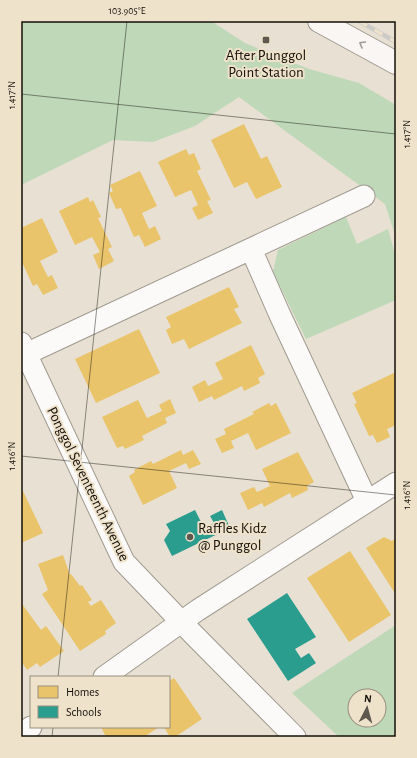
<svg xmlns="http://www.w3.org/2000/svg" width="417" height="758" viewBox="0 0 417 758" font-family="'Alegreya Sans',sans-serif">
  <style>
    .green { fill: #bed8b8; fill-rule: evenodd }
    .homes { fill: #e9c46a }
    .schools { fill: #2a9d8f }
    .lines { fill: none; stroke-linecap: round; stroke-linejoin: round }
    .minor-casing { stroke: #a09a90; stroke-width: 23 }
    .secondary-casing { stroke: #a09a90; stroke-width: 24 }
    .minor { stroke: #fbfaf8; stroke-width: 21 }
    .secondary { stroke: #f9f6f4; stroke-width: 22 }
    .rail-casing { stroke: #cdcbc7; stroke-width: 4.5 }
    .rail { stroke: #efe2cb; stroke-width: 3; stroke-dasharray: 9; stroke-linecap: butt }
    .oneway { stroke: #9d9a96 }
    .ticks { fill: none; stroke: #140f08; stroke-width: 1; stroke-opacity: 0.45 }
    .poi-dot { fill: #5e584f; stroke: #efe2cb; stroke-width: 1.5 }
    .labels { text-anchor: middle; dominant-baseline: central; stroke-width: 4; stroke-linejoin: round; paint-order: stroke }
    .poi-label { font-size: 15px; fill: #140f08; stroke: #efe2cb }
    .street-label { font-size: 15px; fill: #140f08; stroke: #efe2cb }
    .neatline { fill: none; stroke: #140f08; stroke-width: 1.5 }
    .ticks-label { font-size: 10px; text-anchor: middle; fill: #140f08 }
  </style>
  <rect width="100%" height="100%" fill="#e7e0d3"/>
  <!-- green -->
  <path class="green" d="M21,21H211L245,43L309,69L359,83L396,105V238L385,204L239,97L195,126L153,142L113,140L21,185Z
    M346,217L357,244L388,229L396,258V300L306,339L273,272L278,250Z
    M396,625V737H339L292,693ZM355,696H379V720H355Z"/>
  <!-- homes -->
  <path class="homes" d="M244,124L261,159L267,156L282,187L256,199L247,182L234,188L211,140Z
    M186,149L189,155L194,153L201,169L197,171L211,200L207,201L213,213L198,220L192,208L198,205L191,190L175,197L158,162Z
    M140,171L157,206L142,213L149,229L155,226L161,239L145,247L139,235L134,237L121,208L116,209L109,193L113,191L110,185Z
    M88,197L90,202L93,200L101,217L98,218L112,247L108,249L114,261L99,269L93,255L100,252L92,237L75,245L59,211Z
    M42,218L58,252L40,261L48,277L52,275L58,288L43,295L37,284L33,286L21,260V228Z
    M229,287L239,307L234,309L242,323L189,349L184,339L172,344L166,330L171,327L166,317Z
    M139,329L160,373L96,403L75,359Z
    M251,345L265,374L258,378L260,383L244,391L242,386L214,400L212,396L199,402L192,387L205,380L208,386L223,379L215,363Z
    M396,372V425L387,429L390,437L377,443L373,435L369,436L354,404L357,403L352,393Z
    M170,399L176,413L165,418L167,423L142,436L144,440L125,449L123,446L117,448L102,417L138,400L147,418L162,411L159,405Z
    M269,403L271,406L276,403L291,433L256,450L248,433L231,441L234,448L222,453L215,439L226,434L224,429L254,414L252,412Z
    M181,450L183,455L193,450L201,464L189,469L186,463L169,471L177,488L143,505L129,476L135,472L134,470L151,461L153,464Z
    M298,452L314,482L307,486L308,490L292,498L290,493L264,507L262,503L248,510L240,493L254,487L257,492L270,486L262,469Z
    M21,487L43,533L21,543Z
    M384,537L392,541L396,538V595L366,548Z
    M350,551L391,615L349,642L307,578Z
    M63,555L70,575L71,574L80,586L82,585L92,600L88,602L91,606L101,600L116,623L105,631L106,634L80,651L42,594L48,590L38,564Z
    M22,604L41,630L46,626L64,651L40,667L37,663L27,670L21,661Z
    M174,678L202,719L175,737H170L164,727H169V681Z
    M101,727H159L144,737H106Z"/>
  <!-- schools -->
  <path class="schools" d="M195,510L204,528L214,523L210,516L222,510L230,528L172,556L164,540L170,531L166,524Z
    M287,593L316,637L295,649L301,658L309,653L316,663L288,681L247,619Z"/>
  <g class="lines">
    <defs>
      <path id="minor" d="M251,249L279,313L367,501
        M21,343L124,562L192,633L295,737
        M26,354L364,196
        M104,677L198,610L396,483
        M21,734L31,727"/>
      <path id="secondary" d="M319,21L396,63"/>
    </defs>
    <!-- minor casing -->
    <use href="#minor" class="minor-casing"/>
    <!-- secondary casing -->
    <use href="#secondary" class="secondary-casing"/>
    <!-- minor -->
    <use href="#minor" class="minor"/>
    <!-- secondary -->
    <use href="#secondary" class="secondary"/>
    <defs>
      <path id="rail" d="M359,21L396,42"/>
    </defs>
    <!-- rail casing -->
    <use href="#rail" class="rail-casing"/>
    <!-- rail -->
    <use href="#rail" class="rail"/>
  </g>
  <!-- one-way arrows -->
  <defs><path id="oneway-chevron" d="M-2-3.5L2.5 0L-2 3.5" fill="none" stroke-width="1.6" stroke-linecap="round" stroke-linejoin="round"/></defs>
  <use class="oneway" href="#oneway-chevron" transform="translate(362 44) rotate(-150)"/>
  <!-- ticks -->
  <path class="ticks" d="M21,94L396,134M21,456L396,495M58,677L127,21M52,737L53,727"/>
  <!-- markers -->
  <g class="poi-dot">
    <rect x="262" y="36" width="8" height="8" rx="2"/>
    <circle cx="190" cy="537" r="4"/>
  </g>
  <g class="labels">
    <!-- poi labels -->
    <g class="poi-label">
      <text x="266" y="55">After Punggol<tspan x="266" dy="17">Point Station</tspan></text>
      <text x="198" y="528" text-anchor="start">Raffles Kidz<tspan x="198" dy="17">@ Punggol</tspan></text>
    </g>
    <!-- street labels -->
    <g class="street-label">
      <text transform="translate(88 484) rotate(64)">Ponggol Seventeenth Avenue</text>
    </g>
  </g>
  <!-- border -->
  <rect width="417" height="758" fill="none" stroke="#efe2cb" stroke-width="44"/>
  <!-- legend -->
  <rect x="30" y="676" width="140" height="52" fill="#efe2cb" stroke="#978e7d"/>
  <rect x="38" y="686" width="20" height="12" fill="#e9c46a" stroke="#978e7d"/>
  <text x="66" y="696" font-size="12" fill="#140f08">Homes</text>
  <rect x="38" y="706" width="20" height="12" fill="#2a9d8f" stroke="#978e7d"/>
  <text x="66" y="716" font-size="12" fill="#140f08">Schools</text>
  <!-- north arrow -->
  <g transform="translate(367 708) rotate(6)"><circle r="19" fill="#efe2cb" stroke="#978e7d"/>
  <path d="M0-3L7 15L0 10L-7 15Z" fill="#5e584f"/>
  <text y="-6" font-size="11" font-weight="bold" text-anchor="middle" fill="#140f08">N</text>
  </g>
  <rect x="22" y="22" width="373" height="714" class="neatline"/>
  <g class="ticks-label">
    <text x="127" y="14">103.905°E</text>
    <text transform="translate(11 95) rotate(-90)" y="4">1.417°N</text>
    <text transform="translate(406 134) rotate(-90)" y="4">1.417°N</text>
    <text transform="translate(11 456) rotate(-90)" y="4">1.416°N</text>
    <text transform="translate(406 495) rotate(-90)" y="4">1.416°N</text>
  </g>
</svg>
